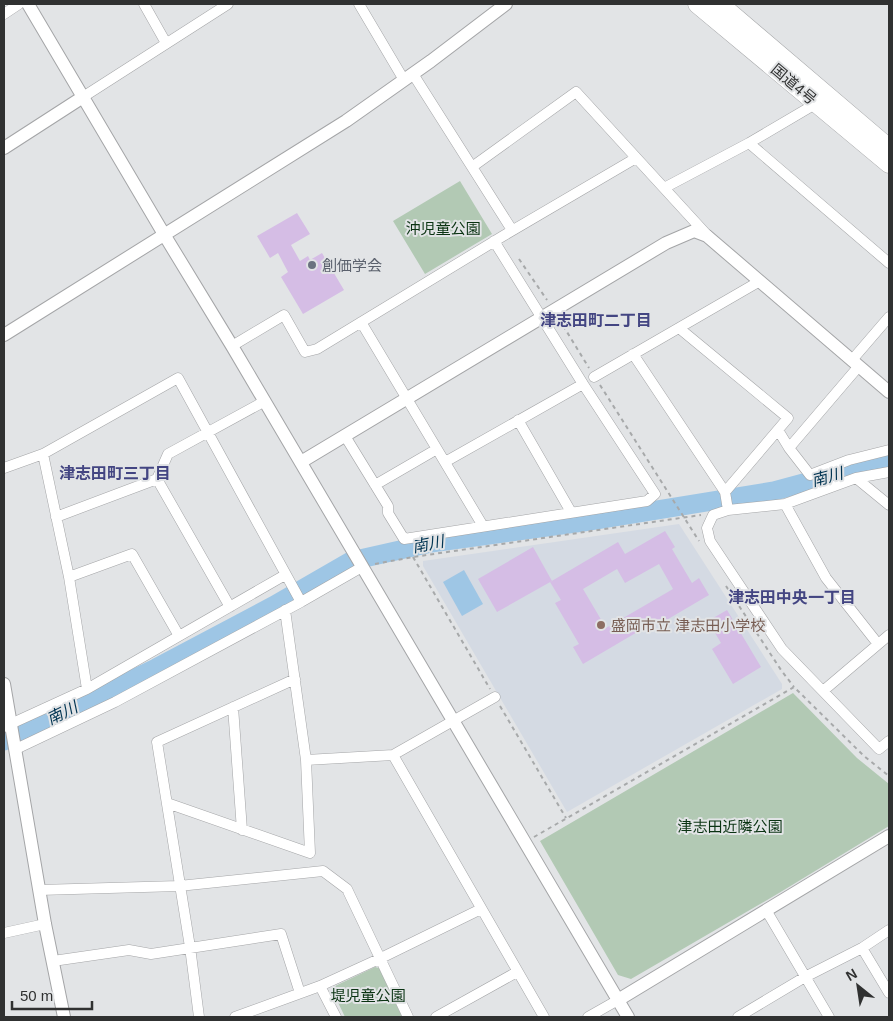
<svg xmlns="http://www.w3.org/2000/svg" width="893" height="1021" viewBox="0 0 893 1021" font-family="Arial,'Noto Sans JP',sans-serif">
  <style>
    .built { fill: #d4dae3 }
    .green { fill: #b2c9b4 }
    .water { fill: #9ec6e5 }
    .lines { fill: none; stroke-linecap: round; stroke-linejoin: round }
    .river { stroke: #9ec6e5; stroke-width: 19 }
    .building { fill: #d5bde5; fill-rule: evenodd }
    .minor-casing { stroke: #a4a5a7; stroke-width: 11 }
    .tertiary-casing { stroke: #a4a5a7; stroke-width: 14 }
    .trunk-casing { stroke: #a4a5a7; stroke-width: 19 }
    .path { stroke: #a7a9aa; stroke-width: 2; stroke-dasharray: 4 4; stroke-linecap: butt }
    .minor { stroke: #fff; stroke-width: 10 }
    .tertiary { stroke: #fff; stroke-width: 12 }
    .trunk { stroke: #fff; stroke-width: 18 }
    .worship-dot { fill: #6b7280; stroke: #e2e4e6; stroke-width: 2 }
    .education-dot { fill: #8d6e63; stroke: #e2e4e6; stroke-width: 2 }
    .labels { text-anchor: middle; dominant-baseline: central; stroke-width: 4; stroke-linejoin: round; paint-order: stroke }
    .street-label { font-size: 15px; fill: #303131; stroke: #e2e4e6 }
    .park-label { font-size: 15px; fill: #0a3312; stroke: #e2e4e6 }
    .worship-label { font-size: 15px; fill: #5b616d; stroke: #e2e4e6; text-anchor: start }
    .education-label { font-size: 15px; fill: #785e54; stroke: #e2e4e6; text-anchor: start }
    .neighbourhood-label { font-size: 16px; font-weight: bold; fill: #434582; stroke: #e2e4e6 }
    .water-label { font-size: 16px; font-style: italic; fill: #003452; stroke: #e2e4e6 }
  </style>
  <rect width="100%" height="100%" fill="#e2e4e6"/>
  <!-- built -->
  <path class="built" d="M679,524L782,684V689L567,812L423,566V561Z"/>
  <!-- green -->
  <path class="green" d="M460,181L492,234L425,274L393,221Z
    M793,693L857,758L889,784V826L779,893L631,979L618,975L540,841Z
    M375,967L379,968L402,1017H345L332,990L333,987Z"/>
  <!-- water -->
  <path class="water" d="M464,570L483,604L462,616L443,582Z"/>
  <g class="lines">
    <!-- river -->
    <path class="river" d="M4,741L156,668L273,606L351,561L431,543L583,522L774,491L889,460"/>
  </g>
  <!-- building -->
  <path class="building" d="M297,213L310,234L291,245L300,261L308,256L310,260L322,253L344,290L303,314L281,277L288,272L278,253L270,258L257,236Z
    M665,531L675,547L672,549L692,583L699,578L709,595L658,625L656,621L583,664L573,647L579,644L555,603L561,600L550,582L618,542L625,554ZM659,564L673,589L606,628L583,589L617,569L625,583Z
    M533,547L552,581L497,612L478,579Z
    M727,610L761,667L733,684L712,649L721,643L708,621Z"/>
  <g class="lines">
    <defs>
      <path id="minor" d="M144,4L166,43
        M359,4L404,80
        M4,14L19,4
        M413,74L512,230
        M83,97L228,4
        M749,143L889,263
        M472,167L576,92L707,235
        M664,188L749,143L817,103
        M361,322L483,526
        M679,328L788,418L725,492
        M232,346L284,315L305,352L317,349L503,236L636,158
        M633,354L725,492L728,510
        M852,360L889,317
        M859,366L789,448L810,475L849,460L889,450
        M594,377L760,281
        M518,420L571,512
        M778,430L789,448
        M345,436L388,506V513L404,539L647,501L655,494L583,384L494,241
        M445,462L583,384
        M4,468L43,454L178,378L301,602
        M889,472L856,478L785,504L728,510L713,515L707,528L710,541L782,649L879,749L889,741
        M856,478L889,505
        M157,479L230,607
        M375,485L437,449
        M785,504L826,578L878,644
        M56,517L157,479L168,454L265,401
        M69,577L132,554L179,636
        M87,689L285,575
        M823,691L889,635
        M233,707L242,830
        M4,727L87,689L69,577L43,454
        M16,749L115,702L301,602L362,567
        M393,755L544,1017
        M306,760L393,755L495,697
        M167,803L310,853L306,760L285,610
        M39,890L179,886L323,871L347,889L408,1017
        M766,910L829,1017
        M4,933L45,924
        M862,948L889,993
        M53,961L129,950L151,954L281,934L300,993
        M320,986L336,1017
        M199,1017L190,947L157,742L295,679
        M235,1017L320,986L379,959L481,909
        M436,1017L517,972
        M588,1017L618,1000
        M738,1017L805,977L862,948L889,930"/>
      <path id="tertiary" d="M28,4L165,236L232,346L628,1017
        M4,148L83,97
        M4,335L346,121L431,61L506,4
        M301,462L666,243L694,231L707,236L889,392
        M4,684L45,924L64,1017
        M618,1000L889,836"/>
      <path id="trunk" d="M697,4L889,164
        M720,4L889,148"/>
    </defs>
    <!-- minor casing -->
    <use href="#minor" class="minor-casing"/>
    <!-- tertiary casing -->
    <use href="#tertiary" class="tertiary-casing"/>
    <!-- trunk casing -->
    <use href="#trunk" class="trunk-casing"/>
    <!-- path -->
    <path class="path" d="M519,259L547,300
      M559,319L589,368
      M600,385L699,541
      M413,557L490,689
      M375,564L413,557L701,515
      M726,586L781,670L794,687
      M500,706L566,818
      M534,837L794,687L864,756L889,776"/>
    <!-- minor -->
    <use href="#minor" class="minor"/>
    <!-- tertiary -->
    <use href="#tertiary" class="tertiary"/>
    <!-- trunk -->
    <use href="#trunk" class="trunk"/>
  </g>
  <!-- markers -->
  <circle class="worship-dot" cx="312" cy="265" r="5"/>
  <circle class="education-dot" cx="601" cy="625" r="5"/>
  <g class="labels">
    <!-- street labels -->
    <g class="street-label">
      <text transform="translate(794 84) rotate(40)">国道4号</text>
    </g>
    <!-- park labels -->
    <g class="park-label">
      <text x="443" y="228">沖児童公園</text>
      <text x="730" y="826">津志田近隣公園</text>
      <text x="368" y="995">堤児童公園</text>
    </g>
    <!-- worship labels -->
    <g class="worship-label">
      <text x="322" y="265">創価学会</text>
    </g>
    <!-- education labels -->
    <g class="education-label">
      <text x="611" y="625">盛岡市立 津志田小学校</text>
    </g>
    <!-- neighbourhood labels -->
    <g class="neighbourhood-label">
      <text x="596" y="320">津志田町二丁目</text>
      <text x="115" y="473">津志田町三丁目</text>
      <text x="792" y="597">津志田中央一丁目</text>
    </g>
    <!-- water labels -->
    <g class="water-label">
      <text transform="translate(827 477) rotate(-15)">南川</text>
      <text transform="translate(428 544) rotate(-11)">南川</text>
      <text transform="translate(62 713) rotate(-26)">南川</text>
    </g>
  </g>
  <!-- border -->
  <rect width="893" height="1021" fill="none" stroke="#303131" stroke-width="10"/>
  <!-- north arrow -->
  <g transform="translate(858 986) rotate(330)" stroke="#e2e4e6" stroke-width="4" paint-order="stroke">
  <path d="M0-4L9 19L0 12L-9 19Z" fill="#303131"/>
  <text y="-8" font-size="14" font-weight="bold" text-anchor="middle" fill="#303131">N</text>
  </g>
  <!-- scale -->
  <path d="M12 1001v8h80v-8" fill="none" stroke="#303131" stroke-width="2.5"/>
  <text x="20" y="1001" font-size="15" fill="#303131" stroke="#e2e4e6" stroke-width="4" paint-order="stroke">50 m</text>
</svg>
